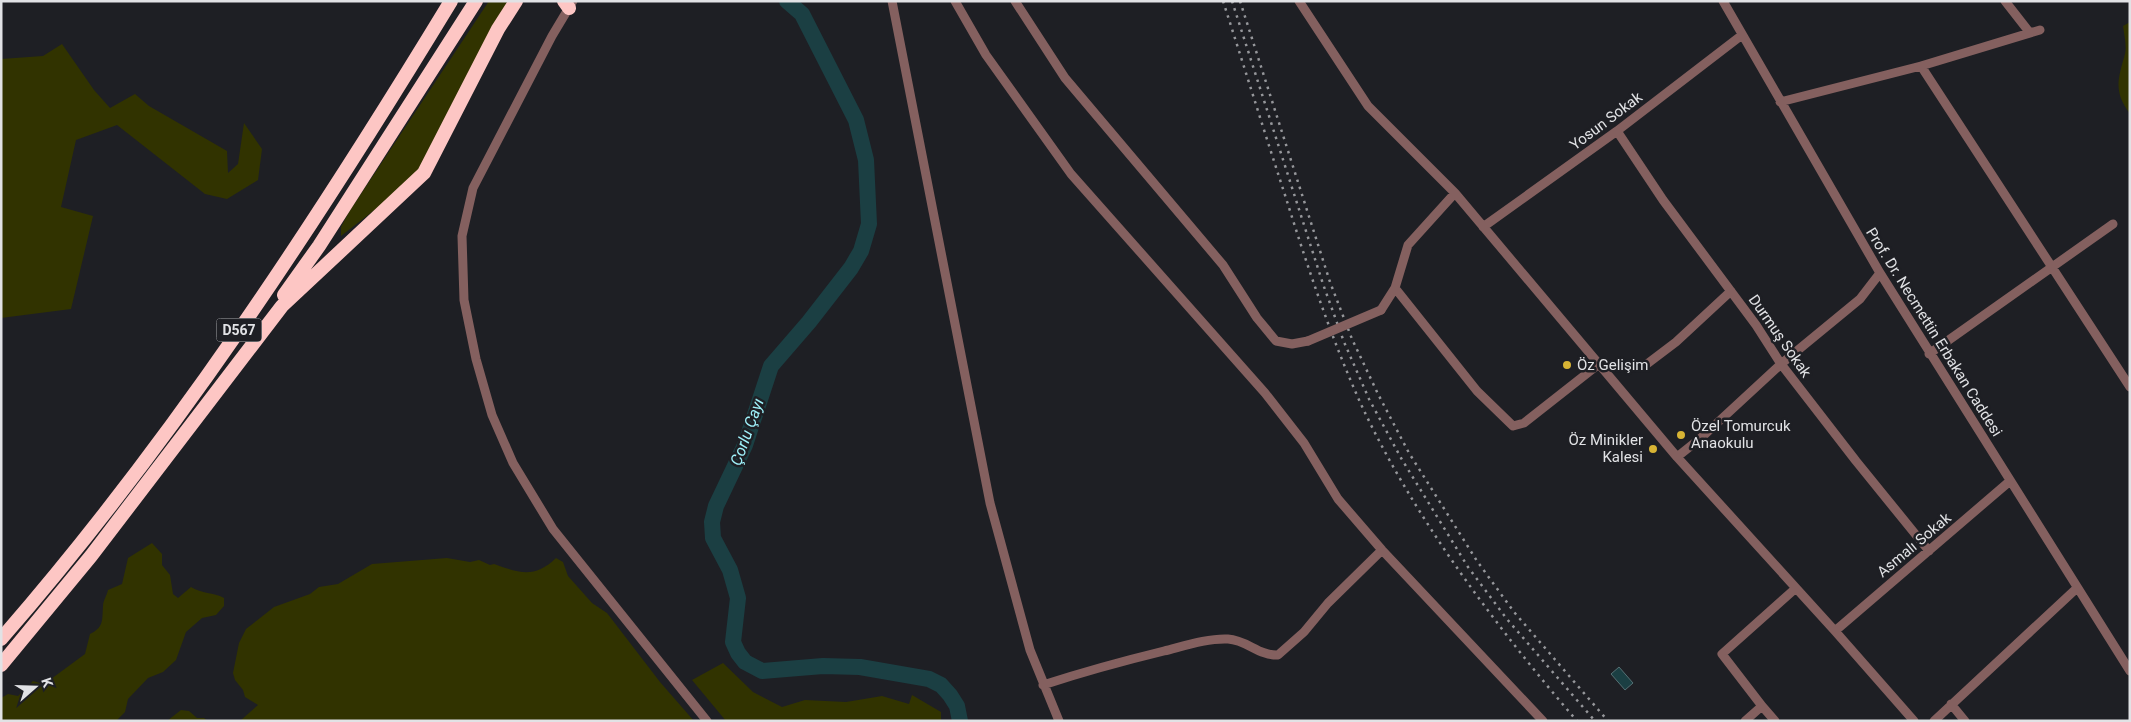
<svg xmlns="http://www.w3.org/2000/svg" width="2131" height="722" viewBox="0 0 2131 722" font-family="Roboto,sans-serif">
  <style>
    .green { fill: #313300 }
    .water { fill: #1b3f43; stroke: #567074 }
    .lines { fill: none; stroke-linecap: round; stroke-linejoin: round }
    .river { stroke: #1b3f43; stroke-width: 16 }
    .minor { stroke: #84605f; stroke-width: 9 }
    .highway { stroke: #fdc6c4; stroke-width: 14 }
    .rail { stroke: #96979b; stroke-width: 2.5; stroke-dasharray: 2.5 5; stroke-linecap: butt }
    .minor-bridge { stroke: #84605f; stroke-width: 9 }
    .poi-dot { fill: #d8b434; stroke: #1e1f24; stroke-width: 2 }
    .labels { text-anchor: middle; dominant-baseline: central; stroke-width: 5; stroke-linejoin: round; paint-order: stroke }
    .shield { fill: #1e1f24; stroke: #a6a8ab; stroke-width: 1 }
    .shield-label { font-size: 14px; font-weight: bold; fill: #e1e2e5 }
    .street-label { font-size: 15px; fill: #e1e2e5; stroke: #1e1f24 }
    .poi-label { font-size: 15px; fill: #e1e2e5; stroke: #1e1f24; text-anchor: start }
    .water-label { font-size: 16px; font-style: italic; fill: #9ff2fb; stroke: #1e1f24 }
  </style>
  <rect width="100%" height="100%" fill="#1e1f24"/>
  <!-- green -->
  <path class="green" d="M489,1H514L426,163L408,184L341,236V227L349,212Z
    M2130,22V114C2113,91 2118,79 2125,54C2127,46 2124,34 2123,26Z
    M62,44L94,90L110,108L135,94L149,106L227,151L228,173L238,164L244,123L262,149L258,180L227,199L205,194L117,125L76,140L61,207L93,216L71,309L1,318V59L43,56Z
    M152,543L162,554V565L170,575L173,594L178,598L191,587C202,594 213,592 224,598V606L216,615L202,618L186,632L176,660L163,672L148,678L128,699L125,712L116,721H1V698L8,694L18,696L33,681L40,683L51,679L85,654L90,634C104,627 102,621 103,606C103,601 107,595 108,590L122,584L128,558Z
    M447,558L470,562L479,560L490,565L494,564C520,573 534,579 556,558L563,562L568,576L592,603L607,613L660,682L694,721H240L258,705L245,697L243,690L235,680L233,673L239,643L246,629L274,607L310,594L319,587L338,584L372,564Z
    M723,663L753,692L782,707L805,700L846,702L882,696L909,704L912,695L941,712V721H726L692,680Z
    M181,710L189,711L197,718H204L208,721H167Z"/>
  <!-- water -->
  <path class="water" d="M1619,667L1633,683L1625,690L1611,674Z"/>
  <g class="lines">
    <!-- river -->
    <path class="river" d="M787,1L802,14L856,120L866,160L869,224L861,251L851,268L809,322L771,366L745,445L716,506L712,522L713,538L730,570L738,598L733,642L738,653L745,662L762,671L823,666L860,667L929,679L941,685L950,695L957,706L960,721"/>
    <!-- minor -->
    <path class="minor" d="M573,1L552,36L473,188L462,236L464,300L476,359L492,415L513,463L553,529L707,721
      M892,1L990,503L1030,650L1059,721
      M955,1L986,55L1071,174L1265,393L1304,443L1338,499L1382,550L1543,721
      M1015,1L1065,78L1223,265L1257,318L1276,341L1292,344L1308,341
      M1299,1L1368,106L1455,193L1677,457L1835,631L1914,721
      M1723,1L1880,273L2130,671
      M2005,1L2030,33
      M1921,66L2130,387
      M1780,102L1921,66L2040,30
      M1617,131L1663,200L1756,325L1781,364L1856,461L1929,551
      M1483,227L1617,131L1742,35
      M1395,288L1477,391L1513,426L1524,423L1599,364
      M1381,310L1395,288L1408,245L1455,193
      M1929,354L2113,224
      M1643,367L1676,342L1731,291
      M1677,457L1702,437L1781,364L1860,299L1880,273
      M1835,631L2010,481
      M1043,685C1083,672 1123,661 1164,651C1184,646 1208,638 1228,639C1247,640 1259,656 1278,655L1304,632L1328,603L1382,550
      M1951,704L1965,721
      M1762,706L1775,721
      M1745,721L1762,706L1722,654L1796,588
      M1934,721L2077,588"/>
    <!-- highway -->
    <path class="highway" d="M564,1L569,8
      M284,295L319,246L476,1
      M1,639C172,443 316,223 451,1
      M1,665L91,556L282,306L424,173L498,29L516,1"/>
    <!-- rail -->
    <path class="rail" d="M1223,1C1244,66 1264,131 1285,195C1307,265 1330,335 1360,402C1412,515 1496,627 1577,721
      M1232,1L1323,284L1344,342L1369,399L1401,458L1468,567L1506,618L1595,721
      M1240,1L1330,282L1352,339L1378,394L1409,453L1477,561L1514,612L1608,721"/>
    <!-- minor-bridge -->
    <path class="minor-bridge" d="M1308,341L1381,310"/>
  </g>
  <!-- markers -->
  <g class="poi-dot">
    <circle cx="1567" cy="365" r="5"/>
    <circle cx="1681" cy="435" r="5"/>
    <circle cx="1653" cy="449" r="5"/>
  </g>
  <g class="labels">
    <!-- shield labels -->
    <rect class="shield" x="216.5" y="318.5" width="45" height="23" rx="4"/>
    <g class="shield-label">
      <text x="239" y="330">D567</text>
    </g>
    <!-- street labels -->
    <g class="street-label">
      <text transform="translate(1606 121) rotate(-37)">Yosun Sokak</text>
      <text transform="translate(1934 332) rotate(58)">Prof. Dr. Necmettin Erbakan Caddesi</text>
      <text transform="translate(1780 336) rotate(55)">Durmuş Sokak</text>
      <text transform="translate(1914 545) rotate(-40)">Asmalı Sokak</text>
    </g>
    <!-- poi labels -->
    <g class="poi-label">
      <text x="1577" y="365">Öz Gelişim</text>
      <text x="1691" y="426">Özel Tomurcuk<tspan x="1691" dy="17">Anaokulu</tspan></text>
      <text x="1643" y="440" text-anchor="end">Öz Minikler<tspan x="1643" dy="17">Kalesi</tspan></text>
    </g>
    <!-- water labels -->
    <g class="water-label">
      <text transform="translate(747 432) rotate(-70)">Çorlu Çayı</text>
    </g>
  </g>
  <!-- border -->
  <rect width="2131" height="722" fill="none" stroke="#e1e2e5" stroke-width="5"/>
  <!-- north arrow -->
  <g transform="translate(35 687) rotate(70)" stroke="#1e1f24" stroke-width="4" paint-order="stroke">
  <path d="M0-4L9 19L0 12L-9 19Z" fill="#e1e2e5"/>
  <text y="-8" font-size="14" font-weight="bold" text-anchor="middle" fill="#e1e2e5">K</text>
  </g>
</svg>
